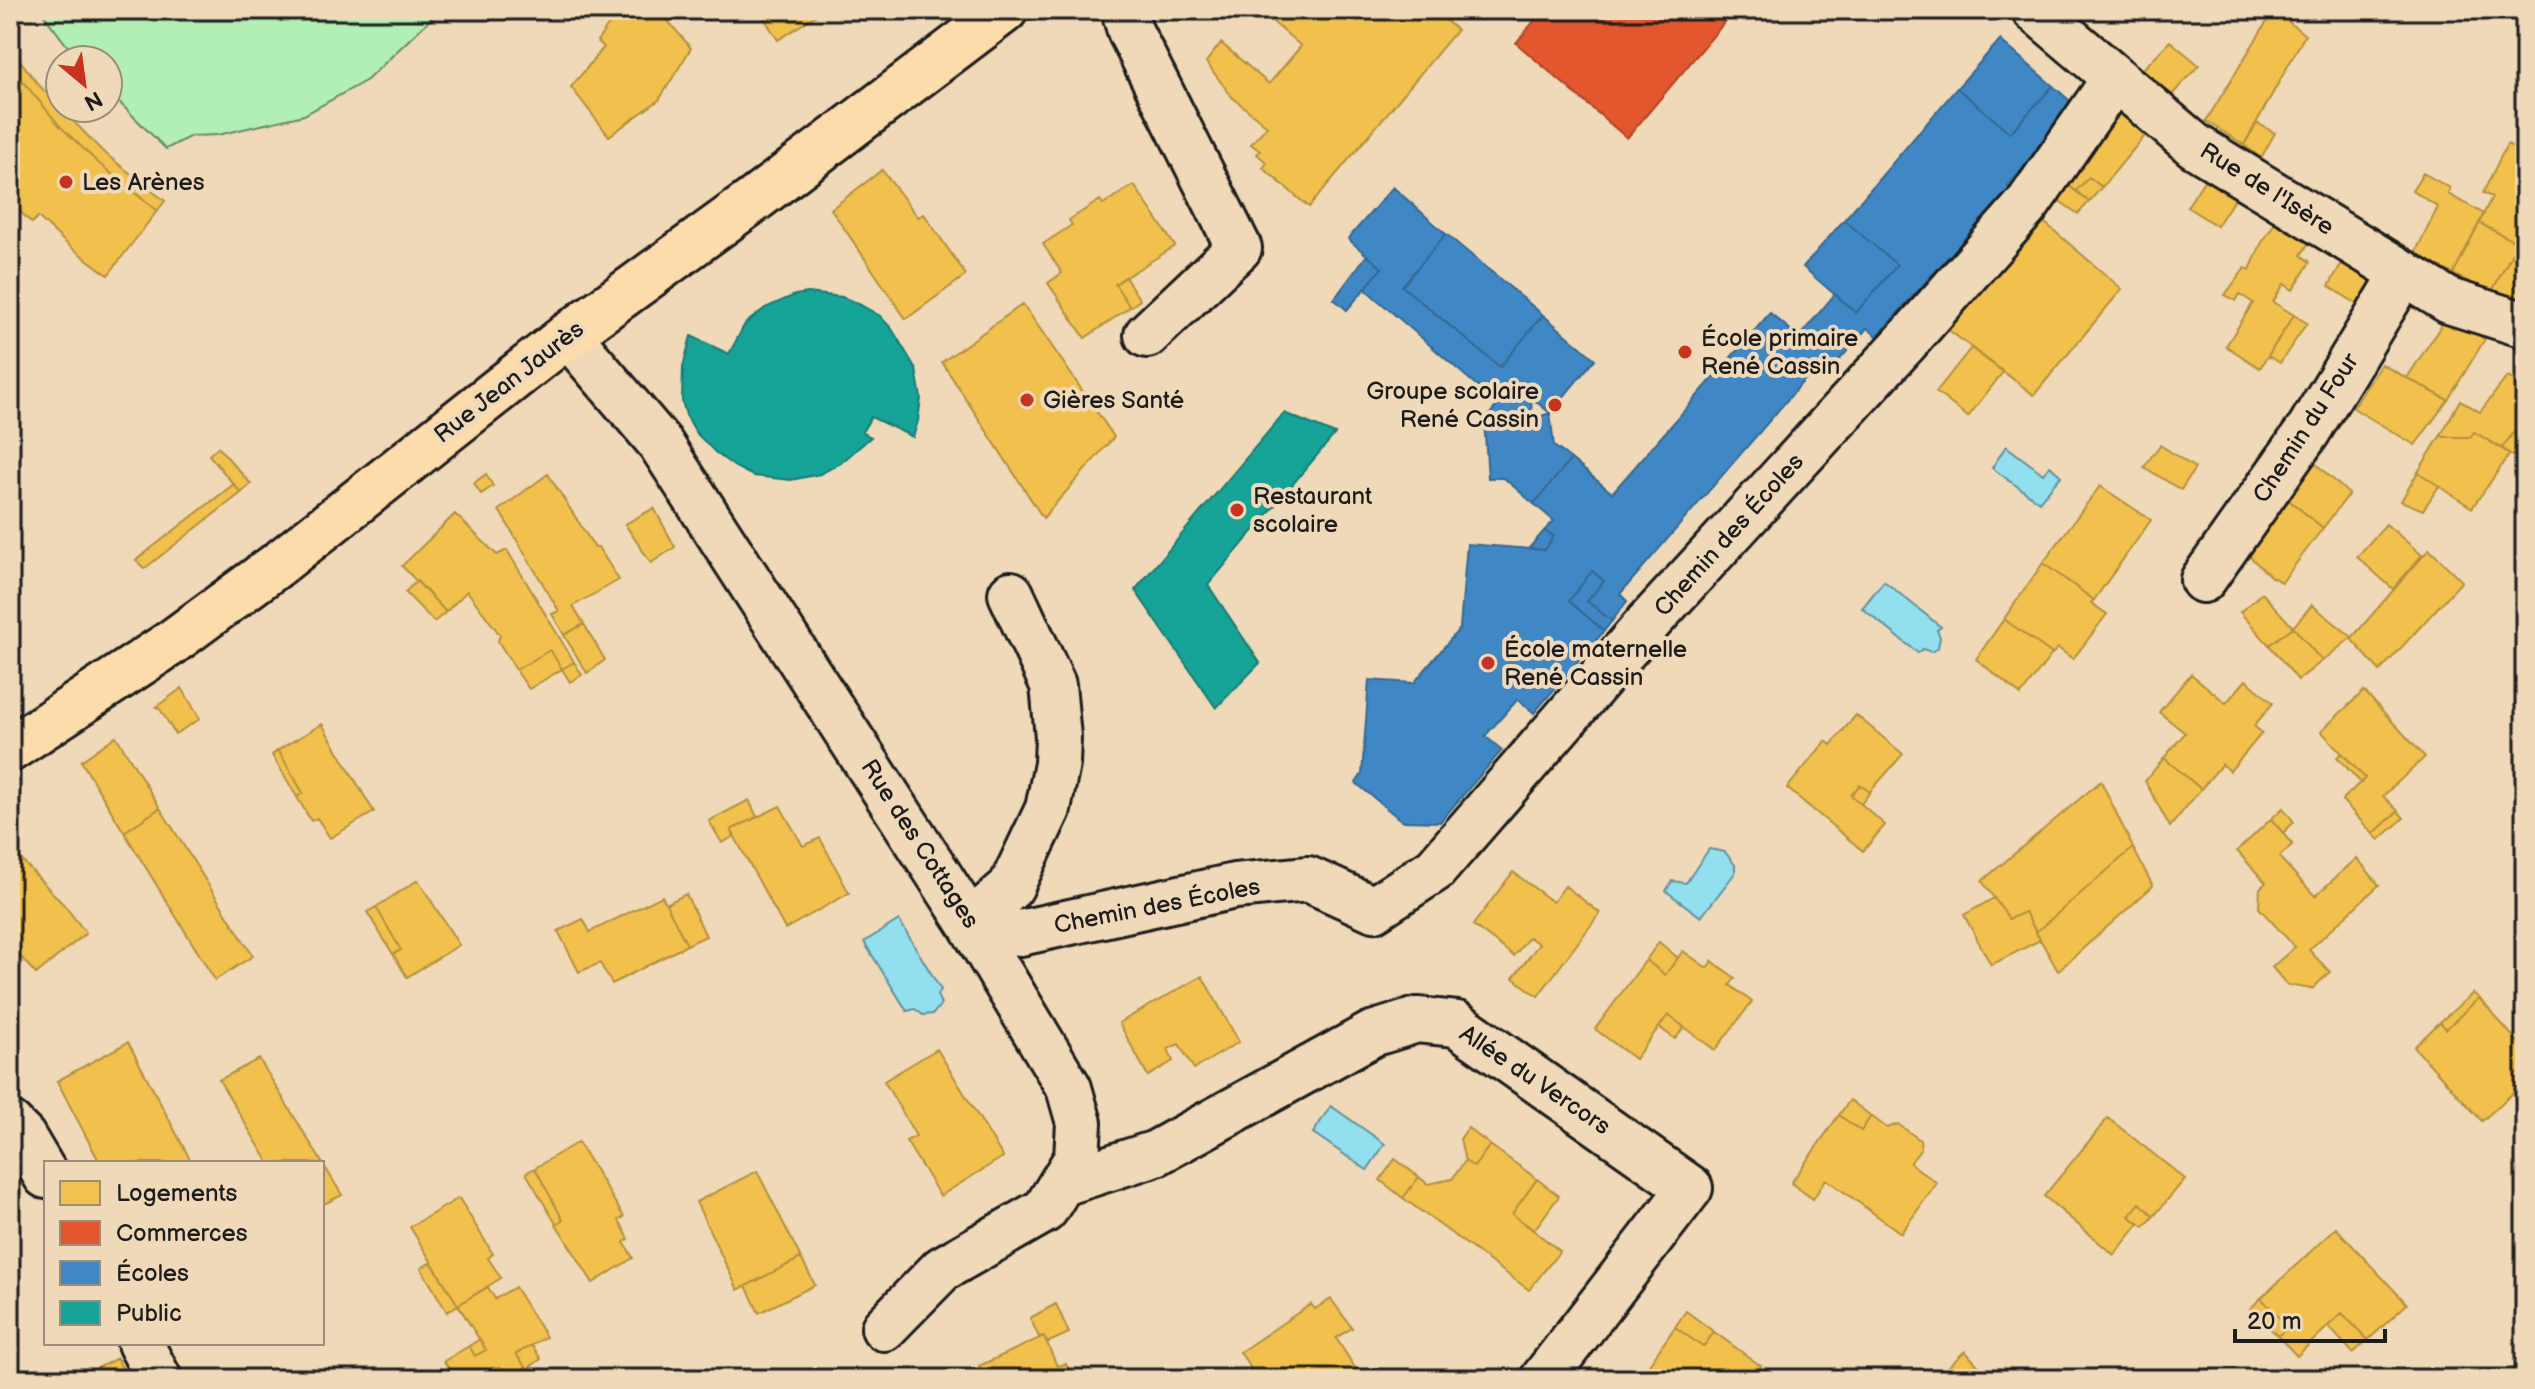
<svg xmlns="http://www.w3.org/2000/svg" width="2535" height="1389" viewBox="0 0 2535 1389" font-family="'Balsamiq Sans',sans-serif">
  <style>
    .green { fill: #b2efb4; stroke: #678668; stroke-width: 2 }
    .water { fill: #91dfef; stroke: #62919b; stroke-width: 2 }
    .homes { fill: #f2c14e; stroke: #b2903f; stroke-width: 2 }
    .shops { fill: #e4572e; stroke: #a84529; stroke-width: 2 }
    .schools { fill: #3f88c5; stroke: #346892; stroke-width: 2 }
    .public { fill: #17a398; stroke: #187a73; stroke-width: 2 }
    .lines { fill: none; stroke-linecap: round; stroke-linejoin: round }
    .minor-casing { stroke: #1c1c1c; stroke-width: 50 }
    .major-casing { stroke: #1c1c1c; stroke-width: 50 }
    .minor { stroke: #f0d9b8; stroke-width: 44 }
    .major { stroke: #fddcac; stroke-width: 44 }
    .poi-dot { fill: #c8321e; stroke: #f0d9b8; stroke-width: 3 }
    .labels { text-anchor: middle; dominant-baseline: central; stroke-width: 8; stroke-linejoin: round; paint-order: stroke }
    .poi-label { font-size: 24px; fill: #1c1c1c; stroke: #f0d9b8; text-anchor: start }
    .street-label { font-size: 24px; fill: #1c1c1c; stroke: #f0d9b8 }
  </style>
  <rect width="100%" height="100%" fill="#f0d9b8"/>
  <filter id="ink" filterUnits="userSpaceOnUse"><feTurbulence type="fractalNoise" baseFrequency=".0125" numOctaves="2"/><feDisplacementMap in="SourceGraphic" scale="16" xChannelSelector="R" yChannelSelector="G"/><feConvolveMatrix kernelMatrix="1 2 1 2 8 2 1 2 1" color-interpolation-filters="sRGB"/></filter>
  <g filter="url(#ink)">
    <!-- green -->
    <path class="green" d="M40,10H440L367,80L304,115L218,135L191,136L166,149L108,91V60H78Z"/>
    <!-- water -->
    <path class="water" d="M2006,446L2043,474L2050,466L2061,476L2039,502L1992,468Z
      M1884,581L1941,627L1937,630L1940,637L1938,648L1931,652L1923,649L1918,653L1862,608Z
      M1709,849L1725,852L1735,865V873L1701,917L1666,891L1672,881L1686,883Z
      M899,920L941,990L937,995L941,1004L933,1014L923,1015L915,1009L907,1011L864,942Z
      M1331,1106L1385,1144L1367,1170L1313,1133Z"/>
    <!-- homes -->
    <path class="homes" d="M619,10H659L691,48L659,100L609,136L571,87L604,47L597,41Z
      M759,10H824L778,40Z
      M1259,10H1433L1457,30L1309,207L1263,168L1267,163L1257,154L1260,151L1251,144L1267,126L1232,97L1206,62L1221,43L1269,84L1301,46Z
      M2274,10L2305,35L2244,145L2206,121Z
      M2170,41L2199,65L2170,97L2141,71Z
      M10,47L38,84L102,151L165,201L157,211L96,161L59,125L10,66Z
      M10,66L59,125L96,161L157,211L108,275L68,245L38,217L32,223L10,202Z
      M2117,105L2148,132L2102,187L2089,177L2076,191L2055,174Z
      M2257,123L2275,133L2261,158L2244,145Z
      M2507,144L2525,153V229L2518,243L2479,223L2492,197L2483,193Z
      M882,170L918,217L924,214L966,275L906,319L831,209Z
      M2423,173L2450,188L2448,194L2484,214L2453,274L2415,253L2438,207L2412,190Z
      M2057,176L2089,202L2078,214L2048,193Z
      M2089,177L2102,187L2089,202L2076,191Z
      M2205,179L2235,198L2217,226L2187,207Z
      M1134,185L1175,246L1115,284L1130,307L1085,338L1048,283L1062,273L1043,244L1072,225L1069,220L1100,200L1103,204Z
      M2280,215L2313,236L2301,255L2310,262L2293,290L2284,284L2273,302L2294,315L2260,368L2226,346L2253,303L2240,294L2236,301L2225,295L2245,268L2250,270L2261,244Z
      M2037,216L2122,289L2034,395L1946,328Z
      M2479,223L2518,243L2491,293L2453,274Z
      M2523,233L2525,234V306L2491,293Z
      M2346,255L2375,273L2376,284L2363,308L2329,286Z
      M1125,277L1140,300L1130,307L1115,284Z
      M1023,304L1114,437L1043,518L942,362Z
      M2294,315L2307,323L2280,363L2268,356Z
      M2446,318L2485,339L2448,400L2407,378Z
      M1971,348L2003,372L1968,417L1936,392Z
      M2381,364L2448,400L2415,445L2353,408Z
      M2525,368V417L2502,448L2474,432L2470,437H2444L2441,435L2460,400L2480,412L2507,377L2516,381Z
      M2525,417V465L2502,448Z
      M2474,432L2510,454L2472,508L2418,472L2441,435L2444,437H2470Z
      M2160,445L2195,468L2181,490L2144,467Z
      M218,447L251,484L241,493L209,455Z
      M2314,462L2349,494L2323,528L2285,497Z
      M2418,472L2439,486L2423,510L2401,501Z
      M486,474L493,486L481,494L474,483Z
      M548,474L595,548L598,547L619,580L573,606L584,624L564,635L552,614L559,611L499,510Z
      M234,484L241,493L144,569L136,560Z
      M2100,486L2151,520L2094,600L2043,563Z
      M2285,497L2323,528L2282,582L2271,577L2246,553Z
      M654,508L675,547L651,563L625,524Z
      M455,514L497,555L507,550L574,662L562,669L550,650L516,670L498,641L500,635L467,591L446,612L402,566Z
      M2386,524L2422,555L2393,589L2357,557Z
      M2429,549L2462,581L2380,671L2351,639Z
      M2043,563L2094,600L2091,603L2107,614L2073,659L2058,648L2052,654L2004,619Z
      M417,581L446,612L434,622L405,592Z
      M2262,593L2293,627L2269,645L2240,612Z
      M2312,605L2352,637L2322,661L2293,627Z
      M2004,619L2052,654L2021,695L1976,659Z
      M584,624L605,660L587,673L564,635Z
      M2293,627L2322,661L2298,680L2269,645Z
      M550,650L562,669L529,689L516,670Z
      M574,662L582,675L570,682L562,669Z
      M2191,674L2226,703L2246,680L2273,703L2254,726L2262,733L2230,771L2222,764L2201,789L2164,758L2185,733L2159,712Z
      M182,688L200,719L175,734L160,709L156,707Z
      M2364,691L2425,757L2383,796L2398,811L2373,834L2342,800L2365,778L2321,731Z
      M1856,715L1903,754L1870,792L1860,785L1851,795L1885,825L1863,851L1787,788L1826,741L1831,745Z
      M322,724L374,812L330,838L317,818L311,821L297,797L303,793L278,750Z
      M116,736L160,808L124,832L81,761Z
      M278,750L303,793L297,797L272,755Z
      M2342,753L2365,778L2361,783L2337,757Z
      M2164,758L2201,789L2170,827L2145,781Z
      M2101,781L2133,848L2036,932L2025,912L2009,919L1982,881Z
      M1860,785L1870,792L1861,804L1851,795Z
      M749,800L757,817L731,830L735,836L722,843L709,821Z
      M780,806L803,846L820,838L849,893L785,929L731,830Z
      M160,808L253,956L215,980L124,832Z
      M2283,808L2294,822L2283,833L2271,819Z
      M2398,811L2404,818L2379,840L2373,834Z
      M2271,819L2293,844L2279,857L2315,896L2357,858L2379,885L2309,950L2330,972L2312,989L2287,985L2272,967L2295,947L2259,908L2260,888L2266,883L2237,851Z
      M2133,848L2153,886L2058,971L2036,932Z
      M17,855L64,905L86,933L36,974L12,947L15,944L10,938V860Z
      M1513,872L1553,902L1565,886L1600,913L1538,996L1513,978L1539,944L1529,937L1514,956L1473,925Z
      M418,880L459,945L407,977L393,954L401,950L376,907Z
      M686,894L706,936L687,945L666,904Z
      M662,896L687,945L612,984L600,963L579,972L558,931L583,919L590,932Z
      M1994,898L2009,919L2025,912L2040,940L1991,965L1964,915Z
      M376,907L401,950L393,954L367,912Z
      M1659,942L1678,958L1665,975L1646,960Z
      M1683,951L1707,968L1712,961L1735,978L1730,985L1752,1002L1715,1050L1668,1015L1635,1059L1595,1029L1646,960L1665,975Z
      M1202,976L1239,1042L1194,1069L1179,1044L1168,1049L1173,1061L1148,1076L1119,1023Z
      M2473,993L2479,998L2446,1029L2440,1022Z
      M2479,998L2525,1050V1082L2482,1121L2414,1047L2440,1022L2446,1029Z
      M1668,1015L1684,1027L1675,1039L1659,1027Z
      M128,1042L192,1163H100L57,1081Z
      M937,1049L1003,1157L940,1196L906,1141L916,1136L884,1081Z
      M259,1059L342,1195L322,1205V1163H269L219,1080Z
      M1850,1100L1871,1116L1861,1131L1839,1115Z
      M1839,1115L1861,1131L1871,1116L1887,1128L1898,1124L1920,1140L1921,1149L1910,1163L1937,1183L1901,1233L1826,1179L1813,1199L1791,1183Z
      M2108,1118L2185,1179L2154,1216L2140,1203L2129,1216L2139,1224L2114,1255L2044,1196Z
      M1468,1128L1490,1145L1474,1167L1465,1161L1460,1139Z
      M578,1142L624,1217L619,1220L629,1239L624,1242L633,1258L593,1283L556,1224L563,1220L535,1168Z
      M1490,1145L1537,1179L1512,1214L1560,1251L1529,1290L1403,1198L1419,1177L1428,1184L1452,1179L1465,1161L1474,1167Z
      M1395,1159L1419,1177L1403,1198L1380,1180Z
      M535,1168L563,1220L556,1224L526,1173Z
      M757,1171L801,1258L738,1290L696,1202Z
      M1537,1179L1559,1196L1534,1230L1512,1214Z
      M459,1198L493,1254L488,1258L501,1278L458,1305L410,1227Z
      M2140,1203L2154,1216L2144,1227L2129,1216Z
      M2336,1228L2407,1304L2368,1340L2342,1313L2297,1356L2278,1336L2288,1327L2261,1298Z
      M801,1258L815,1285L759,1313L746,1286Z
      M431,1262L458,1305L447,1312L421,1268Z
      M488,1287L495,1299L515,1287L546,1337L516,1354L527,1369L512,1379H455L444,1361L469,1346L475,1356L486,1350L458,1305Z
      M2261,1298L2288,1327L2278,1336L2250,1309Z
      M1331,1299L1352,1328L1336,1338L1362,1379H1258L1240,1352L1311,1304L1315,1309Z
      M1056,1304L1069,1333L1047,1343L1044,1336L1039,1337L1030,1318Z
      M1686,1311L1714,1332L1703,1347L1675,1327Z
      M2342,1313L2368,1340L2353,1353L2328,1326Z
      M1675,1327L1703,1347L1714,1332L1761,1366L1751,1379H1639Z
      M1044,1336L1057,1366L1066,1364L1073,1379H985L979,1366Z
      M480,1339L486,1350L475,1356L469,1346Z
      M532,1345L541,1359L527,1369L516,1354Z
      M1965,1351L1984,1372L1976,1379H1954L1946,1369Z
      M117,1358L128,1379H76Z
      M1946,1369L1954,1379H1934Z"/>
    <!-- shops -->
    <path class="shops" d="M1543,10H1735L1627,138L1516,43Z"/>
    <!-- schools -->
    <path class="schools" d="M2000,40L2053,86L2010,133L1957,88Z
      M2053,86L2076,106L2008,186L2018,196L1958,266L1948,257L1877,336L1867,328L1823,379L1813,370L1620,594L1627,601L1612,621L1587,601L1604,581L1592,571L1569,601L1604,631L1534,713L1518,699L1485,736L1502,750L1440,822L1402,821L1356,783L1362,774L1369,680L1414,683L1460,628L1467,544L1545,550L1554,536L1544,531L1554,521L1534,504L1571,459L1612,493L1770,313L1799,337L1835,294L1856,313L1897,265L1844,220L1957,88L2010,133Z
      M1393,187L1446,234L1402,286L1500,367L1543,315L1595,359L1550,413L1515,384L1498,404L1365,289L1382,268L1348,239Z
      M1844,220L1897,265L1856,313L1803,267Z
      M1446,234L1543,315L1500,367L1402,286Z
      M1367,255L1382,268L1347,310L1334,299Z
      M1515,384L1531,397L1532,419L1550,413L1554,446L1571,459L1534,504L1504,478H1488L1484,421Z
      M1544,531L1554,536L1545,550L1529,548Z
      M1592,571L1604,581L1587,601L1612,621L1604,631L1569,601Z"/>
    <!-- public -->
    <path class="public" d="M808,293L842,297L857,303L880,316L892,329L916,369L921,398L918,421L913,437L871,417L862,432L871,437L841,463L820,474L791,480L753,476L735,467L716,453L697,434L686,415L682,401L683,367L691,336L729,354L745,324L765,308L795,295Z
      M1284,413L1335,434L1208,585L1260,663L1216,708L1135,590Z"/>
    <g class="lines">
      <defs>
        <path id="minor" d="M1124,10L1130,31L1239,248L1147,335
          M2035,10L2195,146L2449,301L2525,325
          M568,335L660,443L970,923L1069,1088L1079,1123L1077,1158L1045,1210L942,1269L884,1328
          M2203,580L2308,431L2404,273
          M970,923L1020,933L1235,886L1308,879L1374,909L1435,869L1648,623L1905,343L2027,205L2115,78
          M970,923L1011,887L1048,809L1057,764L1058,737L1053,685L1011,594
          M10,1124L23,1137L46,1176
          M1063,1183L1156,1153L1372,1034L1417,1020L1457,1024L1690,1188L1543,1379
          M140,1343L159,1379"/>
        <path id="major" d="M10,749L171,643L277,565L568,335L754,200L1005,10"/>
      </defs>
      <!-- minor casing -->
      <use href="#minor" class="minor-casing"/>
      <!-- major casing -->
      <use href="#major" class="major-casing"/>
      <!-- minor -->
      <use href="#minor" class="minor"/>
      <!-- major -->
      <use href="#major" class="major"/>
    </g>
  </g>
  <!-- markers -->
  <g class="poi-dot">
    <circle cx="66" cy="182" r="8"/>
    <circle cx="1685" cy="352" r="8"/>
    <circle cx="1027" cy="400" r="8"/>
    <circle cx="1555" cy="405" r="8"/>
    <circle cx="1237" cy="510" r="8"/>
    <circle cx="1488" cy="663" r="8"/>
  </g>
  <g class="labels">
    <!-- poi labels -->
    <g class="poi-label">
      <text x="82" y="182">Les Arènes</text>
      <text x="1701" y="338">École primaire<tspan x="1701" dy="28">René Cassin</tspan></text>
      <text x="1539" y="391" text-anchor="end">Groupe scolaire<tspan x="1539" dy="28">René Cassin</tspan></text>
      <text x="1043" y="400">Gières Santé</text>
      <text x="1253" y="496">Restaurant<tspan x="1253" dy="28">scolaire</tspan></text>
      <text x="1504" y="649">École maternelle<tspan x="1504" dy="28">René Cassin</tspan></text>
    </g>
    <!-- street labels -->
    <g class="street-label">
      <text transform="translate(2267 189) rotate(32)">Rue de l'Isère</text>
      <text transform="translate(509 382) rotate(-38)">Rue Jean Jaurès</text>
      <text transform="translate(2306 428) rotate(-57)">Chemin du Four</text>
      <text transform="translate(1729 535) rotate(-48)">Chemin des Écoles</text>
      <text transform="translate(920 844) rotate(57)">Rue des Cottages</text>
      <text transform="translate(1157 906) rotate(-11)">Chemin des Écoles</text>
      <text transform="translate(1535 1080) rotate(34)">Allée du Vercors</text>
    </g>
  </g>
  <!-- margin -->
  <rect width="2535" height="1389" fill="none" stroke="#f0d9b8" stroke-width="40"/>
  <rect x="20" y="20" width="2495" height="1349" fill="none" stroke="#1c1c1c" stroke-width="3" filter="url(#ink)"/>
  <!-- legend -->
  <rect x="44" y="1161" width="280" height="184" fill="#f0d9b8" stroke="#9b8d7a" stroke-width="2"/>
  <rect x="60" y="1181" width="40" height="24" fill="#f2c14e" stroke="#9b8d7a" stroke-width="2"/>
  <text x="116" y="1201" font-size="24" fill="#1c1c1c">Logements</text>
  <rect x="60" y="1221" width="40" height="24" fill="#e4572e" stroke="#9b8d7a" stroke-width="2"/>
  <text x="116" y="1241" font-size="24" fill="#1c1c1c">Commerces</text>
  <rect x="60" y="1261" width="40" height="24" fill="#3f88c5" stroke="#9b8d7a" stroke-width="2"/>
  <text x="116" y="1281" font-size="24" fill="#1c1c1c">Écoles</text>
  <rect x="60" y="1301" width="40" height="24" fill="#17a398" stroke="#9b8d7a" stroke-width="2"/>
  <text x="116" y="1321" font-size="24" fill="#1c1c1c">Public</text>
  <!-- north arrow -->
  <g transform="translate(84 84) rotate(151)"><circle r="38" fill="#f0d9b8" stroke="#9b8d7a" stroke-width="2"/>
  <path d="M0-6L14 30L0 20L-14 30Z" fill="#c8321e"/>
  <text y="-12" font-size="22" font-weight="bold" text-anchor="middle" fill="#1c1c1c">N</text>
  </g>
  <!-- scale -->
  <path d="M2235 1329v12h150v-12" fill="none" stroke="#1c1c1c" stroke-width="4"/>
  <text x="2247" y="1329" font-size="24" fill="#1c1c1c" stroke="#f0d9b8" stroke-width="6" paint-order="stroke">20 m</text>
</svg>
